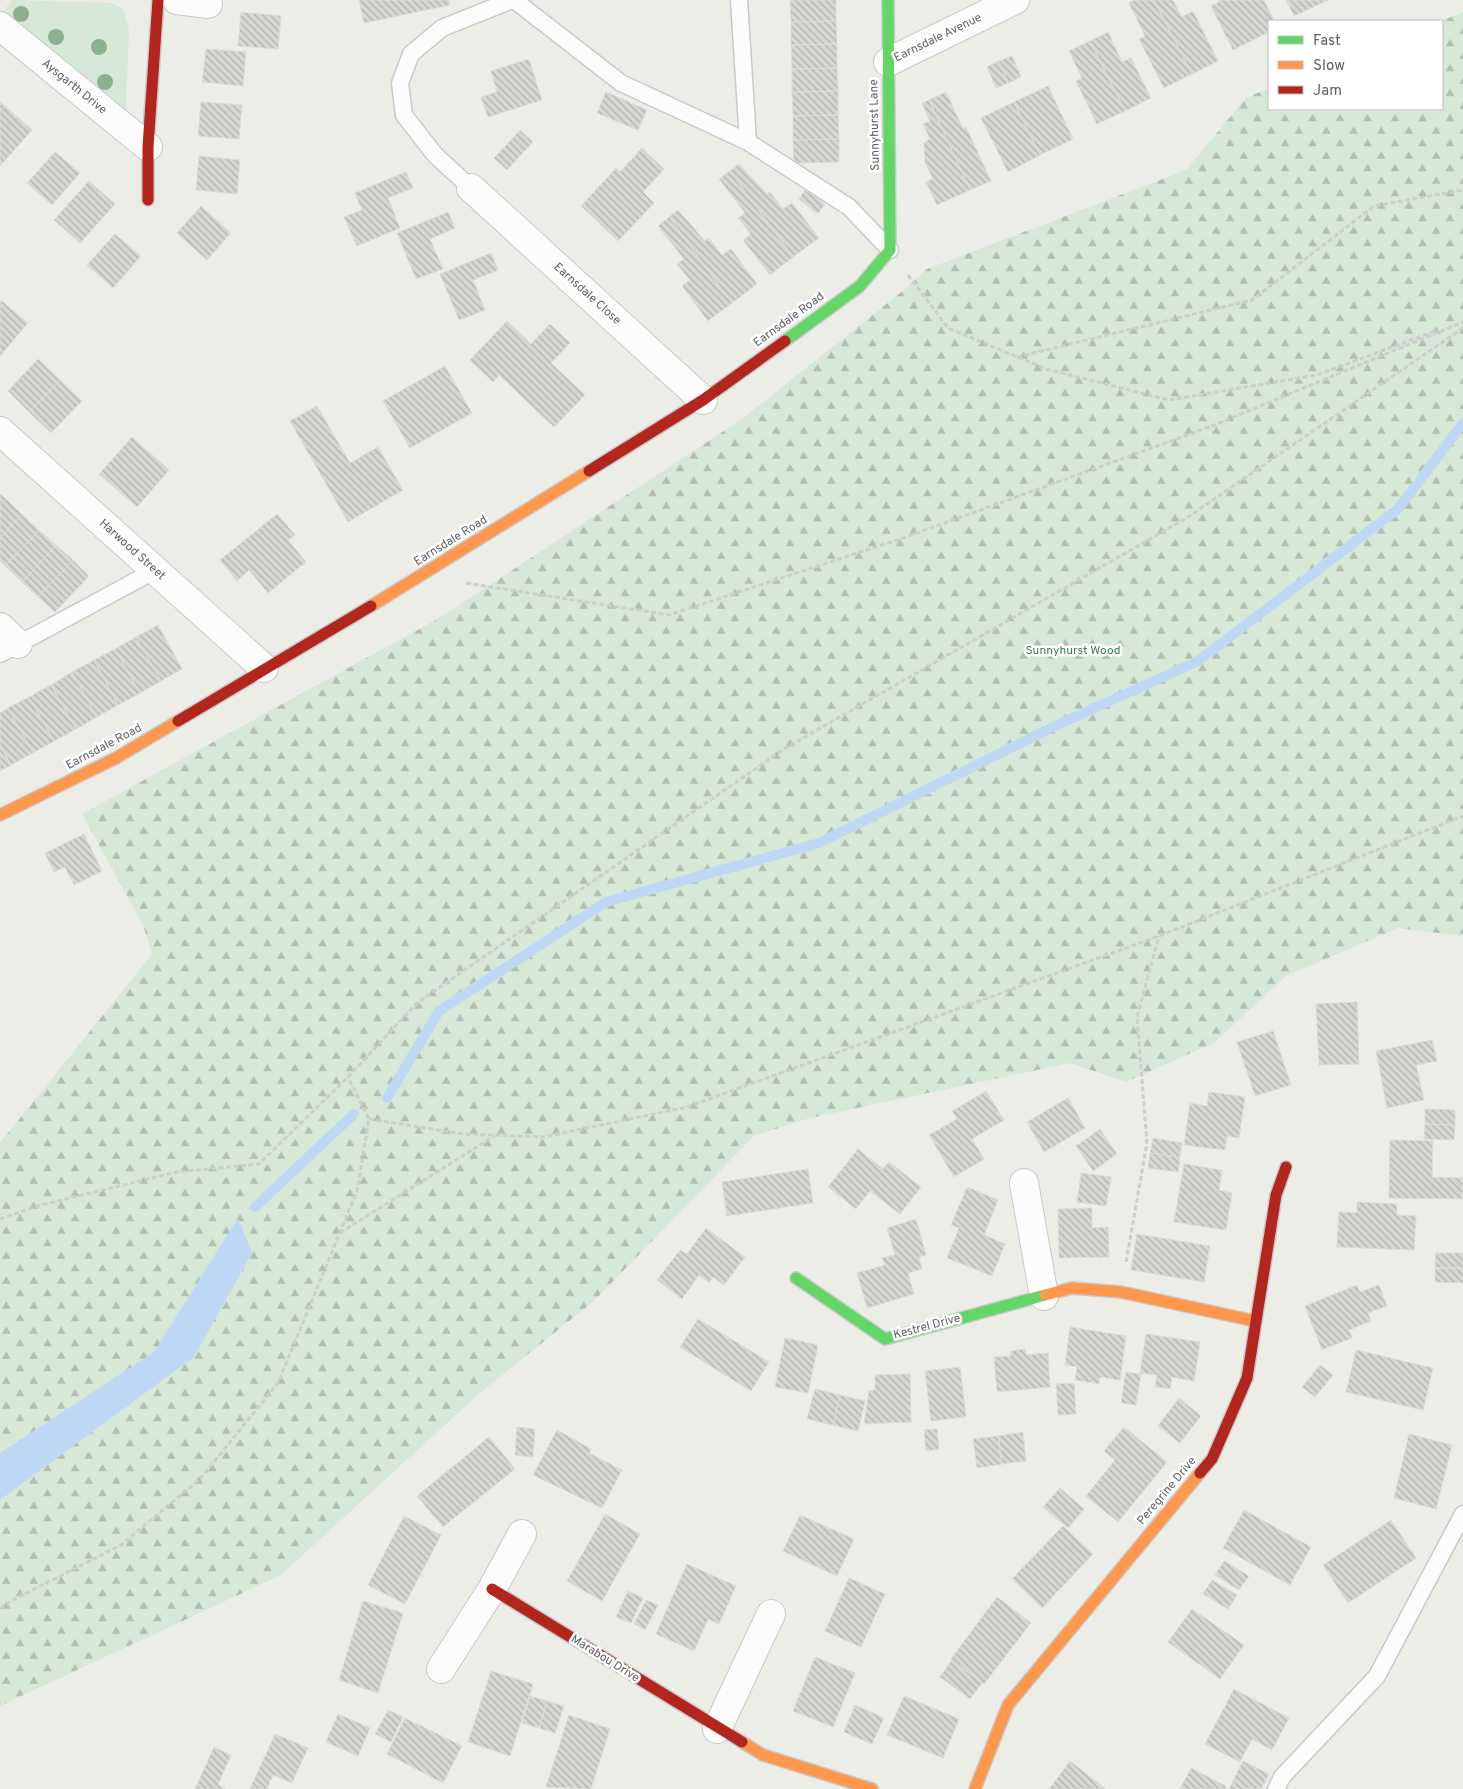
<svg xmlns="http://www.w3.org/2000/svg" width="1463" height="1789" viewBox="0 0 1463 1789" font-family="Overpass,sans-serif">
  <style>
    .green { fill: #d6e9d6 }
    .forest { fill: url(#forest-firs) }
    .water { fill: #bfd8f5 }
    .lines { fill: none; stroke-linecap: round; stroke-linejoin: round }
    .stream { stroke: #bfd8f5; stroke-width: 10 }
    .building { fill: url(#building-back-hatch); stroke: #dcdbd8 }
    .lane-casing { stroke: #c9c9c9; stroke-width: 19 }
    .street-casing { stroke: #c9c9c9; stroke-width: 30 }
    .fast-casing { stroke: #cacaca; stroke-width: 14 }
    .slow-casing { stroke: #cacaca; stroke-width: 14 }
    .jam-casing { stroke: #cacaca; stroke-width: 14 }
    .path { stroke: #cbcfcd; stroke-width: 3; stroke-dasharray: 5 2.5; stroke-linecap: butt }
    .lane { stroke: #fcfcfc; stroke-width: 16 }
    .street { stroke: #fcfcfc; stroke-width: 28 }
    .fast { stroke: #63d668; stroke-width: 11 }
    .slow { stroke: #ff974d; stroke-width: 11 }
    .jam { stroke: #b3261e; stroke-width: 11 }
    .tree { fill: #8bb18e }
    .labels { text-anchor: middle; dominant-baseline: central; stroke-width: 5; stroke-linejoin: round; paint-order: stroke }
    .street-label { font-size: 12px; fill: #5e6065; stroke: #fff }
    .park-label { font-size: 12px; fill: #3a8045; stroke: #fff }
  </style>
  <defs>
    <pattern id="forest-firs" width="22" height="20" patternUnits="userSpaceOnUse" patternTransform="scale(1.25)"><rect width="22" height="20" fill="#d6e9d6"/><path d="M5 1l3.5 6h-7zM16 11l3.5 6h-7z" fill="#b1c0b1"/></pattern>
    <pattern id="building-back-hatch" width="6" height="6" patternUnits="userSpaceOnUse" patternTransform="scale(1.25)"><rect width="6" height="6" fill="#d7d6d3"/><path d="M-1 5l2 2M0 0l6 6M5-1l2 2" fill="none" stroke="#b2b1af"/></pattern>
  </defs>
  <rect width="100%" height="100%" fill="#edede8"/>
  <!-- green -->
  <path class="green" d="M12,0L112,3L123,9L129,31L126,106L122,115L9,25L3,12Z"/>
  <!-- forest -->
  <path class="forest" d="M1463,12V936L1398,928L1286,976L1214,1043L1126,1082L1070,1063L810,1118L754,1136L594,1301L481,1392L281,1575L0,1706V1143L152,954L143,925L82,814L441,617L742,419L904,290L927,269L1186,170L1246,98L1269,88V109H1442L1441,21Z"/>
  <!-- water -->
  <path class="water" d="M238,1218L252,1253L194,1357L0,1500V1453L154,1352Z"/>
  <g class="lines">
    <!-- stream -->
    <path class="stream" d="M387,1098L439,1011L606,902L819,843L1055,726L1198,661L1398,509L1463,423
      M255,1207L354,1114"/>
  </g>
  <!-- building -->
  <path class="building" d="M359,0H449L450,5L364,23Z
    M790,0H836V21L791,22Z
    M1134,0H1154L1192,74L1164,88L1139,39L1145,36L1129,3Z
    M1154,0H1173L1182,17L1193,11L1218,61L1192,74Z
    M1218,0H1264L1274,21H1269V32L1233,50L1211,6L1219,2Z
    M1286,0H1328L1294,16Z
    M241,12L281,16L278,49L238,46Z
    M836,21L837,44L791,45V22Z
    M1108,32L1122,62L1131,58L1151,98L1125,111L1090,41Z
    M1090,41L1125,111L1097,124L1076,81L1082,78L1069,51Z
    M837,44V68L792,69L791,45Z
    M206,49L246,52L243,86L202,82Z
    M1012,56L1021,77L1008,83L999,61Z
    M529,59L542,100L488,117L481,97L497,92L491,71Z
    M999,61L1008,83L996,88L987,67Z
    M837,68L838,91L792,92V69Z
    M1048,86L1073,139L1040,155L1014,102Z
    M838,91V115L793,116L792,92Z
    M606,92L647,110L638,130L597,113Z
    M946,92L963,129L966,127L991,181L970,190L929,100Z
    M929,100L970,190L937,205L926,182L933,179L925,162L924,143L930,139L923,124L930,121L922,103Z
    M0,102L5,106L0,112Z
    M201,102L242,105L239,139L198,136Z
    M1014,102L1040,155L1008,172L981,118Z
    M5,106L32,130L0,166V112Z
    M838,115L839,139L793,140V116Z
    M520,130L533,142L507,170L494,158Z
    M839,139V162L794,163L793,140Z
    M642,148L664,169L643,192L654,203L618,241L581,206L616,168L620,172Z
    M55,152L80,173L52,205L27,183Z
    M199,156L240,160L237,194L196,190Z
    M739,164L767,194L770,192L783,209L792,203L819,238L793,257L730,171Z
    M730,171L793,257L770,275L743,240L751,234L738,218L745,213L719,179Z
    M406,172L413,188L388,198L400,228L357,246L344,217L362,210L355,193Z
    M89,181L115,204L80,243L54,220Z
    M805,190L825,204L818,214L799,199Z
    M201,206L231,233L207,260L177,233Z
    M678,210L705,241L709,238L722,255L731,249L757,284L732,303L669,217Z
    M448,212L455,228L430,239L443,269L416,279L397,233Z
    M669,217L732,303L708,321L682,286L690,280L677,264L684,259L658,226Z
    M115,234L141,256L113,288L87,265Z
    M491,253L498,270L473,280L485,310L459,320L440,274Z
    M2,301L28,323L0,356V303Z
    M507,321L531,344L550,324L570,343L551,363L585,395L554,427L499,375L493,382L470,360Z
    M38,359L60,380L29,412L8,391Z
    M445,366L472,413L410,448L383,401Z
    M60,380L82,401L51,433L29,412Z
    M317,406L350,463L378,447L403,490L348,522L290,421Z
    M132,437L169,470L137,507L99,474Z
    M0,494L6,499L0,505Z
    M6,499L22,514L0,538V505Z
    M22,514L39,530L5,566L0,561V538Z
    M277,514L295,535L288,540L306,562L268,593L249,570L237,581L220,560Z
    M39,530L56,545L22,582L5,566Z
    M56,545L73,560L38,597L22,582Z
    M73,560L89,576L55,612L38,597Z
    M158,625L182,669L161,681L136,637Z
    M136,637L161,681L140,693L115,649Z
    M115,649L140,693L118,705L94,660Z
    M94,660L118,705L97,717L72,672Z
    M72,672L97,717L76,729L51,685Z
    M51,685L76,729L54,741L29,697Z
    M29,697L54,741L33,753L8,708Z
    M8,708L33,753L11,765L0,745V713Z
    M0,745L11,765L0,771Z
    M84,834L102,871L74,885L65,867L54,872L45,853Z
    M1357,1002L1359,1064L1319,1065L1316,1004Z
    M1273,1031L1291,1085L1255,1096L1237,1042Z
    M1432,1040L1437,1061L1416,1065L1424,1100L1387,1108L1376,1051Z
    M986,1091L1004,1120L972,1139L984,1159L954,1177L929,1135L957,1119L952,1111Z
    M1209,1092L1245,1097L1239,1138L1227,1136L1225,1150L1184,1145L1190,1103L1207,1106Z
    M1068,1098L1085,1128L1044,1152L1027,1122Z
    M1425,1109L1455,1110V1125L1425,1124Z
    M1425,1124L1455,1125L1454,1140L1424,1139Z
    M1100,1129L1117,1154L1093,1171L1076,1146Z
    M1153,1138L1182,1143L1180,1157L1150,1153Z
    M1390,1140L1433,1141L1432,1177L1463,1178L1462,1199L1389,1198Z
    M858,1149L883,1169L889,1162L921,1187L900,1214L870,1191L856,1209L828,1187Z
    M1150,1153L1180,1157L1178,1172L1148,1168Z
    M1184,1164L1222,1170L1219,1190L1232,1193L1226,1230L1174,1222Z
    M808,1169L813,1203L727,1216L722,1182Z
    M1081,1173L1111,1177L1106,1206L1077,1202Z
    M967,1187L998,1200L984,1235L1005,1244L992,1276L947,1258L959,1228L951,1225Z
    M1357,1202L1397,1204V1215L1416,1216L1414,1250L1337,1247L1339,1212L1357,1213Z
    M1092,1208V1228L1108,1227L1109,1257L1059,1258L1058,1209Z
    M916,1219L926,1255L919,1257L922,1269L908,1273L914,1294L867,1308L857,1273L885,1265L882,1258L895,1255L887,1228Z
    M706,1228L745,1257L724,1285L713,1277L709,1283L699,1275L682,1299L657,1280L680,1250L687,1254Z
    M1137,1234L1210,1246L1204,1282L1131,1270Z
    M1436,1253H1463V1268H1435Z
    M1435,1268H1463V1283L1435,1282Z
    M1357,1285L1360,1292L1379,1285L1387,1306L1368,1313L1371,1321L1349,1330L1352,1338L1322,1350L1305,1306Z
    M698,1319L769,1362L751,1391L680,1347Z
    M1070,1327L1126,1336L1120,1380L1100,1377L1099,1384L1075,1380L1077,1367L1065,1365Z
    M1146,1334L1200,1342L1194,1381L1172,1377L1170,1389L1155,1387L1157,1375L1140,1373Z
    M785,1338L818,1345L808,1393L775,1387Z
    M1025,1349L1026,1355L1048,1353L1050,1387L997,1392L994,1357L1011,1356V1351Z
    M1356,1350L1433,1368L1423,1410L1346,1392Z
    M1320,1365L1333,1375L1315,1397L1302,1387Z
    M960,1367L966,1417L931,1421L925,1371Z
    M1126,1372L1141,1374L1136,1405L1121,1403Z
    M910,1374L911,1422L864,1424L869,1391L875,1390V1375Z
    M1074,1383L1076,1414L1058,1415L1056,1384Z
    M815,1389L840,1395L833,1425L807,1419Z
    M840,1395L865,1401L858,1431L833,1425Z
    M1179,1398L1201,1416L1180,1443L1158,1426Z
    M517,1427L535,1429L533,1457L515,1455Z
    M1124,1427L1167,1462L1118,1522L1086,1496L1115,1460L1104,1451Z
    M937,1429L939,1449L926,1451L924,1430Z
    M557,1430L591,1449L589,1453L622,1470L602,1508L533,1475Z
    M1023,1432L1026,1461L1002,1464L998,1436Z
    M1409,1434L1452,1445L1436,1509L1394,1498Z
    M998,1436L1002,1464L977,1468L973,1439Z
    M489,1437L515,1469L443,1527L417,1496Z
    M1060,1488L1084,1509L1068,1528L1043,1507Z
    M1244,1510L1311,1547L1290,1585L1223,1548Z
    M605,1514L640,1534L602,1601L567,1581Z
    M800,1515L854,1539L837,1576L783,1551Z
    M404,1516L441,1535L405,1604L368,1585Z
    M1391,1520L1416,1558L1348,1603L1323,1565Z
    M1063,1526L1093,1554L1042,1608L1012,1579Z
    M1224,1561L1249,1576L1239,1590L1215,1575Z
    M687,1564L736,1586L719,1624L708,1619L694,1651L656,1634Z
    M849,1578L885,1594L861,1647L825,1631Z
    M1212,1580L1237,1595L1228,1609L1203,1594Z
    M628,1591L643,1598L631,1623L616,1617Z
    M997,1597L1031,1623L984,1684L951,1659Z
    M646,1600L658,1605L645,1630L634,1624Z
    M363,1601L403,1613L378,1693L339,1680Z
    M1192,1609L1244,1645L1220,1679L1168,1642Z
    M815,1657L855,1673L833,1727L793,1711Z
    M952,1660L982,1683L970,1699L940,1677Z
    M491,1671L533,1684L510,1756L468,1742Z
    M1234,1689L1289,1718L1272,1750L1252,1739L1240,1762L1205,1744Z
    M530,1696L547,1701L539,1728L522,1723Z
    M904,1696L959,1719L943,1758L887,1735Z
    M547,1701L564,1706L555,1733L539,1728Z
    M855,1705L884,1718L872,1744L844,1732Z
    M388,1710L403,1717L391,1742L375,1734Z
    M338,1714L370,1728L358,1756L326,1742Z
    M569,1715L610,1729L591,1789L546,1787Z
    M405,1718L462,1746L443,1783L387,1754Z
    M275,1734L308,1748L292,1783L273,1775L267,1789H250Z
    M214,1747L231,1755L218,1785L226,1789H195Z
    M1070,1761L1106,1789H1049Z
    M1243,1761L1269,1774L1261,1789H1249L1233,1781Z
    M1191,1768L1226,1786L1225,1789H1180Z
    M1233,1781L1249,1789H1229Z"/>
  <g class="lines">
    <defs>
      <path id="lane" d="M514,0L621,83L748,142L849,207L890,250
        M739,0L748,142
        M471,188L435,155L404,115L400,83L411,54L442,28L512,0
        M0,654L154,571
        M1276,1789L1282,1777L1377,1676L1463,1514"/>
      <path id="street" d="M177,0L208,4
        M0,26L148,147
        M888,62L1015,0
        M471,188L703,400
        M0,431L264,668
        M0,627L18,644
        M1024,1183L1044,1296
        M441,1669L492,1589L522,1534
        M717,1729L771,1614"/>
      <path id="fast" d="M785,341L860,286L890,250L888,0
        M796,1278L885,1339L1045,1295"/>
      <path id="slow" d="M371,606L589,471
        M0,815L116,758L178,721
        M1045,1295L1072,1288L1121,1292L1255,1321
        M742,1742L763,1755L872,1789
        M975,1789L1008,1705L1200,1473"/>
      <path id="jam" d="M148,200V147L158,0
        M589,471L703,400L785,341
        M178,721L371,606
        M1200,1473L1212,1459L1247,1378L1276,1195L1286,1167
        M492,1589L742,1742"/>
    </defs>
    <!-- lane casing -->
    <use href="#lane" class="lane-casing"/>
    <!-- street casing -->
    <use href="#street" class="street-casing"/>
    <!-- fast casing -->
    <use href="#fast" class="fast-casing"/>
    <!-- slow casing -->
    <use href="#slow" class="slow-casing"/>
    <!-- jam casing -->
    <use href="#jam" class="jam-casing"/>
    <!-- path -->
    <path class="path" d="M908,275L948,328L1046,369L1169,400L1317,375L1438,330
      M1017,357L1252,300L1374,206L1463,190
      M466,583L669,615L903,538L1212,426L1463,322
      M369,1119L463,1134L544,1137L687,1107L1159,936L1463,816
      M0,1219L41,1205L177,1172L259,1164L348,1077L417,1003L784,749L1185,519L1463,328
      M340,1233L494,1136
      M1126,1262L1147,1143L1137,1017L1159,936
      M0,1609L11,1601L121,1545L200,1479L278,1383L357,1191L369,1119L348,1077"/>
    <!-- lane -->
    <use href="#lane" class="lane"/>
    <!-- street -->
    <use href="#street" class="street"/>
    <!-- fast -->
    <use href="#fast" class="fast"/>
    <!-- slow -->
    <use href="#slow" class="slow"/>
    <!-- jam -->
    <use href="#jam" class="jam"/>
  </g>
  <!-- trees -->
  <g class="tree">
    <circle cx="21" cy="14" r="8"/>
    <circle cx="56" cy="37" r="8"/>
    <circle cx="99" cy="47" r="8"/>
    <circle cx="105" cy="82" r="8"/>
  </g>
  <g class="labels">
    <!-- street labels -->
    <g class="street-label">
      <text transform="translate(938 38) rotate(-26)">Earnsdale Avenue</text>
      <text transform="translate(74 87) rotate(39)">Aysgarth Drive</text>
      <text transform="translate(875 125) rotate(-91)">Sunnyhurst Lane</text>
      <text transform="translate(587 294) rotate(42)">Earnsdale Close</text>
      <text transform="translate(789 320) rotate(-36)">Earnsdale Road</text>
      <text transform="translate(451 541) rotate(-32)">Earnsdale Road</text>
      <text transform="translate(132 550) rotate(42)">Harwood Street</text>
      <text transform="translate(104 747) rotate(-28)">Earnsdale Road</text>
      <text transform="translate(927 1327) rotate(-15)">Kestrel Drive</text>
      <text transform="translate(1167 1491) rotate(-50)">Peregrine Drive</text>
      <text transform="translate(605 1659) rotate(32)">Marabou Drive</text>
    </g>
    <!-- park labels -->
    <g class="park-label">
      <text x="1073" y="651">Sunnyhurst Wood</text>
    </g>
  </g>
  <!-- legend -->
  <rect x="1268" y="20" width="175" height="90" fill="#ffffff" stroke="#bfbfc1"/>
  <rect x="1278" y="36" width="25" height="8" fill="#63d668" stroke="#bfbfc1"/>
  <text x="1313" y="45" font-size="15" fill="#5e6065">Fast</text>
  <rect x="1278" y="61" width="25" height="8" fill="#ff974d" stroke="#bfbfc1"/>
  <text x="1313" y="70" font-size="15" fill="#5e6065">Slow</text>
  <rect x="1278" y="86" width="25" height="8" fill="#b3261e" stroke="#bfbfc1"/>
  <text x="1313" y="95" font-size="15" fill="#5e6065">Jam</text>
</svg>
